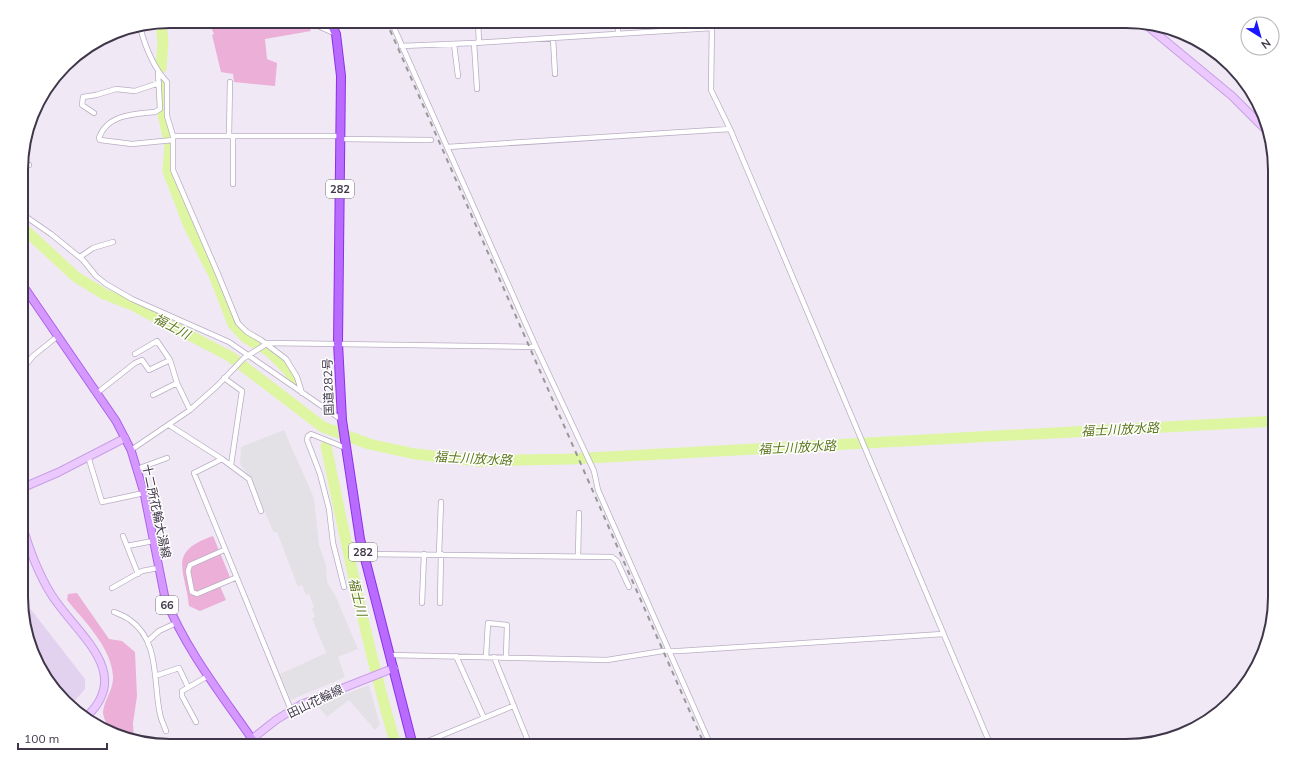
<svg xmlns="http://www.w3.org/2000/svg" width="1296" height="767" viewBox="0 0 1296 767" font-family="Mulish,'Noto Sans JP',sans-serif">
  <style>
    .education { fill: #e3d2ef }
    .green { fill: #ecafd8 }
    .parking { fill: #e3e1e6 }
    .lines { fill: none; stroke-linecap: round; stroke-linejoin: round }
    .river { stroke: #def5a2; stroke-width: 11 }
    .street-casing { stroke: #b9adc4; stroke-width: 6 }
    .secondary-casing { stroke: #c89ee4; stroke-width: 9 }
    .primary-casing { stroke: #af61eb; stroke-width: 9 }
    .highway-casing { stroke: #8c31e7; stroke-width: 10 }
    .street { stroke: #fff; stroke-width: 4.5 }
    .secondary { stroke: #ebc9ff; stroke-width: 7 }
    .primary { stroke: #d498ff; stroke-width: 7 }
    .highway { stroke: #b96aff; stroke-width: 8 }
    .rail { stroke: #989898; stroke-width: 2; stroke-dasharray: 5 5; stroke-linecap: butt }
    .labels { text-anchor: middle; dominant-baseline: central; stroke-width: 3; stroke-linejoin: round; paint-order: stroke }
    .shield { fill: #fff; stroke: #797280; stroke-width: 1 }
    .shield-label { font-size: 11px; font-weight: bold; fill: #3f3649 }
    .street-label { font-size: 12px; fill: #3f3649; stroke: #fff }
    .water-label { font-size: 13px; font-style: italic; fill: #5e781f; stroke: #fff }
    .rim { fill: none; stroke: #3f3649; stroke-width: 2 }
  </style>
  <rect width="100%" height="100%" fill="#f0e9f5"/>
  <!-- education -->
  <path class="education" d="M22,598L85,679V689L72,704L46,679L22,616Z"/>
  <!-- green -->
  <path class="green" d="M208,21H297L308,25L311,31L265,39L267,59L277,63L275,86L234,82L233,74L221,72L212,35L214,34Z
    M213,536L230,577L219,584L226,600L200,611L189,606C185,569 167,552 213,536Z
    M77,593L109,639L122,641L135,652L137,696L133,723L134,741L110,732C108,726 103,718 103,712C104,700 114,689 113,676C111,647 85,622 67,600L68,594Z"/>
  <!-- parking -->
  <path class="parking" d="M284,430L314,498L319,545L326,565L327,582L336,597L358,649L338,657L345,677L291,700L280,674L326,653L312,618L315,617L312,609L314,607L309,594L306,595L302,585L298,587L277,532L274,533L249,476L240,464L241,447Z
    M369,685L380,725L375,730L349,700L327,717L317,705Z"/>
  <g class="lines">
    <!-- river -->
    <path class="river" d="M161,23L163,42L161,68
      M161,80L163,114L170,146L168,171L189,226L214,275L233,324L246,338L269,351L289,371L295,383
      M22,227L76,277L104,294L132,305L231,357L323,427L369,444L415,454L479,461L570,459L1275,421
      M326,446C347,547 367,647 396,746"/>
    <defs>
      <path id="street" d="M307,21L336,34
        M391,21L536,347L594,471L598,490L711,746
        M478,21L479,43
        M618,21V33
        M712,21L711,90L730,129L991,746
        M140,27C145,46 153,67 167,82V116L173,136V170L218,274L238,323L247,332L261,340L286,359L297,377L302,393
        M553,38L555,74
        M474,43L477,89
        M454,44L458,76
        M401,46L474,43L712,28
        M158,72L160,109L155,112C135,114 107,114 99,138L100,140L132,144L173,140
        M94,113L82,105L83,97L96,95L116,89L135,91L159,83
        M173,136H340
        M229,136L230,82
        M340,139L431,140
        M447,147L730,129
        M22,165H29
        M233,184V136
        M22,214L51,234L83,260L96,276L106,284L132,299L229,342L342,420
        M80,257L93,248L113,242
        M135,354L157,341L170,360L177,383L190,410
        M22,370L33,356L58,336
        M224,378L242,391L231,465
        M97,393L135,363L142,360L149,370L170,360
        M153,395L177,383
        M169,425L222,459L249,479L261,511
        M131,450L190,410L217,386L244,358L268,343L536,347
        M88,456L102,502L144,493
        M222,459L194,473L291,710
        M137,469L167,458
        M123,536L138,574
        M127,546L153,541
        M224,550L190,565L188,571L192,592L197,594L235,578
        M364,554L612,557L617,561L629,587
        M439,554L441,502
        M578,556L579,513
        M344,587L333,543L329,509L320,474L307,440L308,436L311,434L346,448
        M112,588L142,571L158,568
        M422,603L424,554
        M440,603L441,554
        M114,612C119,614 125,616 130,620C160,641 153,682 160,714C161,720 164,725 166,731
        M148,641L159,631L176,623
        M390,655L607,660L663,651H679L943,634
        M456,656L484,718
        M486,657L488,623L507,625L506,657
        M494,657L530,746
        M155,676L179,668L188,687
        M196,722L182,696V691L208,676
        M416,746L513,706"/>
      <path id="secondary" d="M1145,24L1232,96L1265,129
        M22,488L59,472L125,438
        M22,524C29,549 38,573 51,594C75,633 135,672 86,717
        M243,746L276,720L300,705L394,668"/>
      <path id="primary" d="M22,284L116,421L131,450L144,493L165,598C186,650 221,694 252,739L260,746"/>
      <path id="highway" d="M330,21L336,34L341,76L338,343L342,420L360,539L413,746"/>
    </defs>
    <!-- street casing -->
    <use href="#street" class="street-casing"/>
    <!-- secondary casing -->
    <use href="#secondary" class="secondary-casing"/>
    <!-- primary casing -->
    <use href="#primary" class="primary-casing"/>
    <!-- highway casing -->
    <use href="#highway" class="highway-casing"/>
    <!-- street -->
    <use href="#street" class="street"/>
    <!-- secondary -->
    <use href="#secondary" class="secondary"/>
    <!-- primary -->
    <use href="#primary" class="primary"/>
    <!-- highway -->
    <use href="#highway" class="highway"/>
    <!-- rail -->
    <path class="rail" d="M386,21L705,746"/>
  </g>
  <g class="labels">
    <!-- shield labels -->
    <g class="shield">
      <rect x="326" y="180" width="28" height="18" rx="3"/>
      <rect x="349" y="543" width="28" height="18" rx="3"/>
      <rect x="156" y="596" width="22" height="18" rx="3"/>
    </g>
    <g class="shield-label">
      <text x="340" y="189">282</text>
      <text x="363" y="552">282</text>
      <text x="167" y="605">66</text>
    </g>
    <!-- street labels -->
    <g class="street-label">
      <text transform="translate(328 387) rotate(-92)">国道282号</text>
      <text transform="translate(157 511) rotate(78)">十二所花輪大湯線</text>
      <text transform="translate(315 701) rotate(-26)">田山花輪線</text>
    </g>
    <!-- water labels -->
    <g class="water-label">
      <text transform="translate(172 326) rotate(28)">福士川</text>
      <text transform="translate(1120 429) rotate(-3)">福士川放水路</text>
      <text transform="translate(797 447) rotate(-3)">福士川放水路</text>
      <text transform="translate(473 458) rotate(3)">福士川放水路</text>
      <text transform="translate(358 597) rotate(76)">福士川</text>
    </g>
  </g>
  <!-- crop -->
  <path d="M0 0H1296V767H0ZM170 28H1126A142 142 0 0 1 1268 170V597A142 142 0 0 1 1126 739H170A142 142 0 0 1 28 597V170A142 142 0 0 1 170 28Z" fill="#fff" fill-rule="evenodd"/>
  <path class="rim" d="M170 28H1126A142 142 0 0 1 1268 170V597A142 142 0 0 1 1126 739H170A142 142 0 0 1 28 597V170A142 142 0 0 1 170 28Z"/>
  <!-- north arrow -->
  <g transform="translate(1260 36) rotate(143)"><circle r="19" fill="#ffffff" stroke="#b2afb6"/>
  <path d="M0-3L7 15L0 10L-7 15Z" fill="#1a16ff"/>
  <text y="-6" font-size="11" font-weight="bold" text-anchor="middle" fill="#3f3649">N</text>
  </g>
  <!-- scale -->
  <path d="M18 743v6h89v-6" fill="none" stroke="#3f3649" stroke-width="2"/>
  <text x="24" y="743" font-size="12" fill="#3f3649" stroke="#ffffff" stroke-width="3" paint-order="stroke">100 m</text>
</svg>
